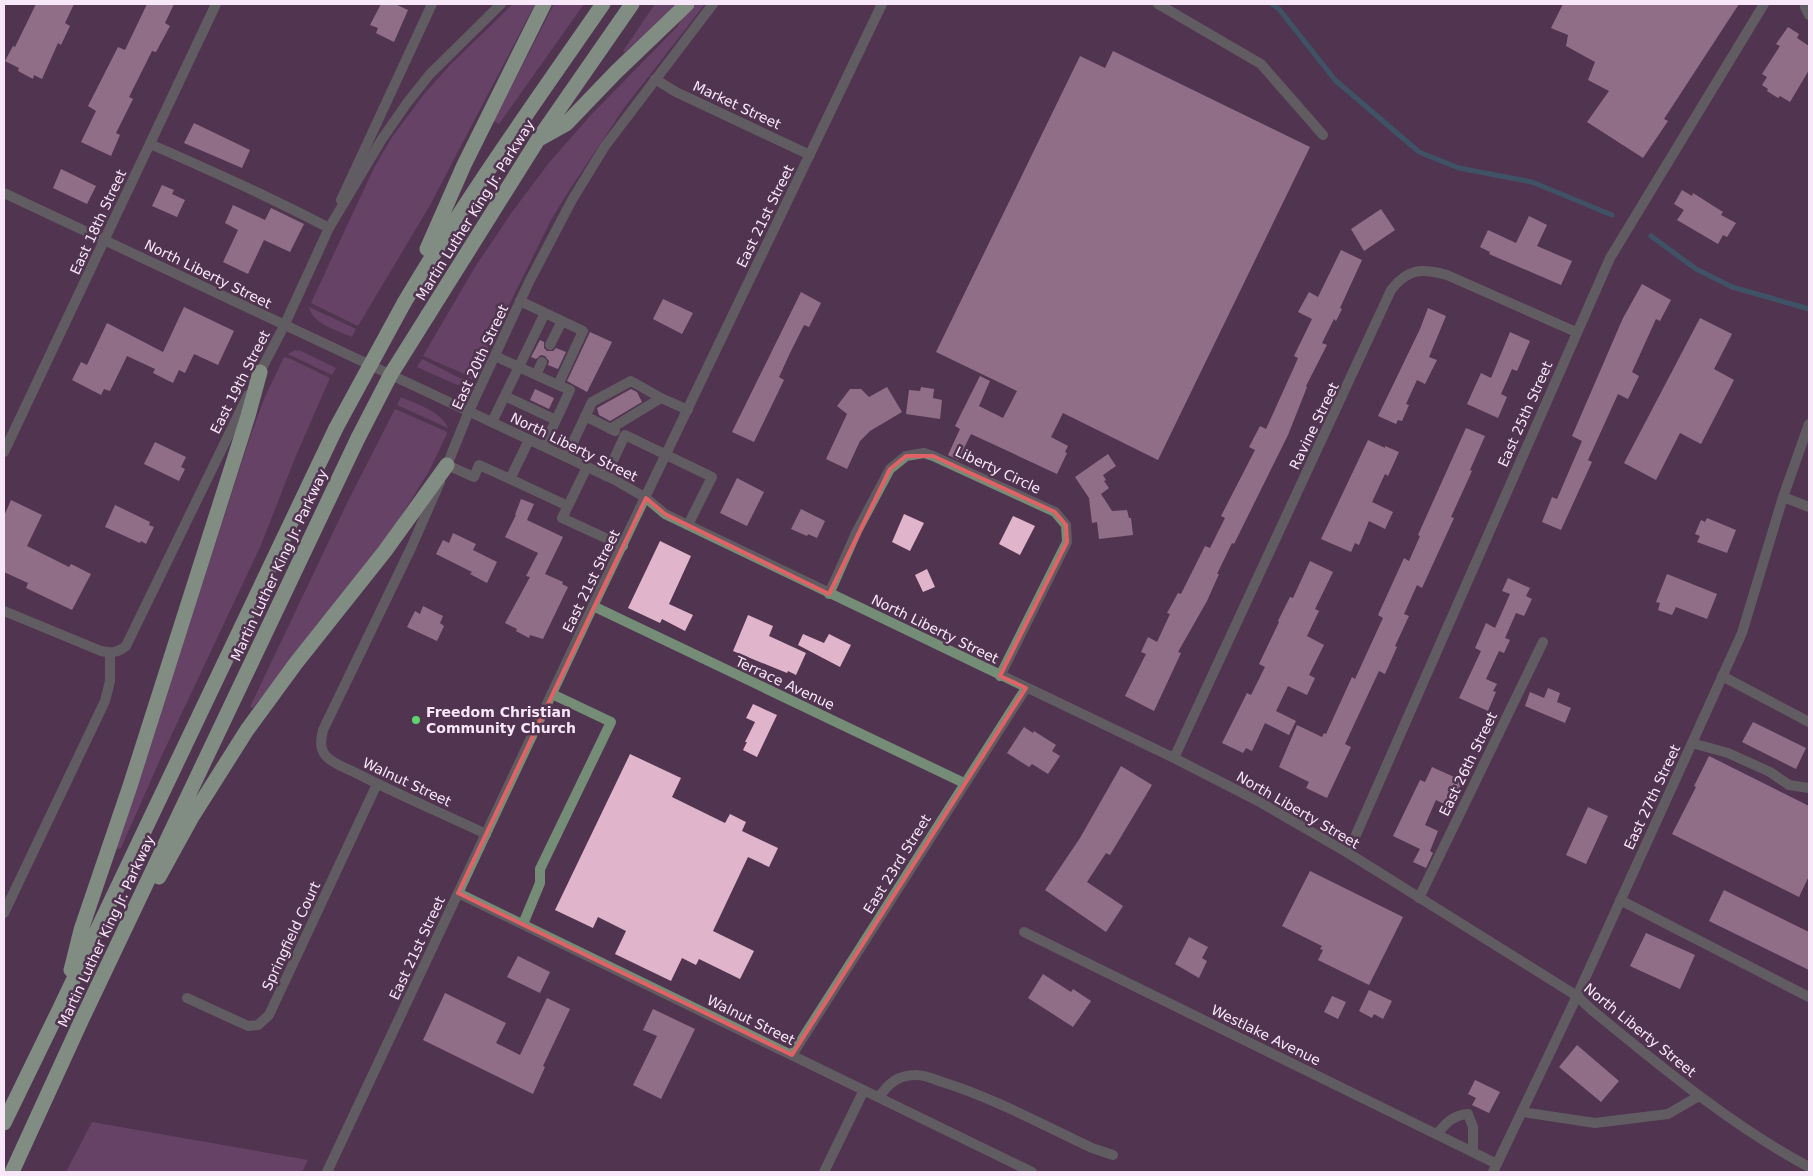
<svg xmlns="http://www.w3.org/2000/svg" width="1813" height="1176" viewBox="0 0 1813 1176" font-family="'DejaVu Sans',sans-serif">
  <style>
    .green { fill: #815381 }
    .lines { fill: none; stroke-linecap: round; stroke-linejoin: round }
    .stream { stroke: #2d7780; stroke-width: 5 }
    .building { fill: #e0b4cb }
    .service { stroke: #758c76; stroke-width: 10 }
    .minor { stroke: #758c76; stroke-width: 10 }
    .tertiary { stroke: #758c76; stroke-width: 10 }
    .motorway { stroke: #bcf5c0; stroke-width: 15 }
    .motorway-bridge { stroke: #bcf5c0; stroke-width: 15 }
    .marked { fill: none; stroke: #e06166; stroke-width: 4; stroke-linejoin: round }
    .poi-dot { fill: #5cd56d; stroke: #503450; stroke-width: 2 }
    .labels { text-anchor: middle; dominant-baseline: central; stroke-width: 5; stroke-linejoin: round; paint-order: stroke }
    .street-label { font-size: 14px; fill: #f8e7f8; stroke: #503450 }
    .poi-label { font-size: 14px; font-weight: bold; fill: #f8e7f8; stroke: #503450; text-anchor: start }
  </style>
  <rect width="100%" height="100%" fill="#503450"/>
  <!-- green -->
  <path class="green" d="M513,4H535L429,207L358,326L311,303L374,168L392,137L425,93L450,65Z
    M554,4H584L499,124L494,121Z
    M655,4H677L625,52L623,51Z
    M696,4H705L624,108L570,189L551,220L472,380L462,373L423,356L475,267L512,212L548,164L590,116L677,27L685,14Z
    M309,307L356,329L352,337C338,330 313,325 309,307Z
    M295,350L301,351L336,368L332,375L288,354Z
    M284,357L291,359L330,378L295,458L261,545L163,753L121,848L116,849L249,440L264,399Z
    M422,359L466,381V384L457,385L417,367Z
    M401,397C418,405 441,411 448,428L397,405Z
    M395,409L445,431L447,433L446,436L428,473L387,538L253,708L250,707L348,501Z
    M92,1122L308,1160L302,1172H66Z"/>
  <g class="lines">
    <!-- stream -->
    <path class="stream" d="M1272,4L1279,9L1335,80L1419,152L1459,168L1532,182L1612,215
      M1651,236L1696,269L1732,287L1809,309"/>
  </g>
  <!-- building -->
  <path class="building" d="M36,4H74L65,23L70,26L61,45L58,43L42,79L34,75L33,79L18,71L19,68L5,61L13,46L15,47Z
    M147,4H174L165,23L170,26L156,52L152,51L129,97L133,99L116,133L120,135L111,156L81,142L96,111L88,106L118,47L125,50Z
    M381,4H395L408,10L394,42L376,33L378,28L370,25Z
    M1563,4H1739L1664,119L1668,121L1643,158L1587,122L1609,91L1588,80L1595,62L1566,46L1568,35L1551,28Z
    M1788,27L1799,34L1797,38L1809,46V70L1790,102L1780,96L1778,98L1767,91L1768,89L1762,85L1767,77L1762,74L1780,46L1776,44Z
    M1113,51L1310,147L1158,460L1063,413L1051,437L1068,446L1065,452L1067,453L1057,474L971,434L958,460L948,455L960,429L955,426L980,376L990,381L979,406L1003,418L1017,391L936,352L1080,56L1105,68Z
    M194,123L250,150L242,168L184,143Z
    M61,169L96,186L87,204L53,188Z
    M162,185L174,190L172,194L185,200L177,217L152,206Z
    M1682,190L1692,196L1693,193L1723,212L1721,215L1736,223L1727,237L1723,235L1718,244L1677,220L1684,210L1674,204Z
    M233,205L265,220L271,208L304,224L290,252L264,240L248,274L223,262L238,230L225,223Z
    M1381,209L1395,230L1364,251L1351,229Z
    M1529,216L1547,225L1537,246L1572,261L1561,285L1489,254L1490,252L1480,247L1488,230L1516,243Z
    M1341,250L1362,260L1340,308L1342,309L1336,321L1334,319L1322,343L1327,345L1306,386L1307,387L1288,435L1234,544L1232,543L1217,574H1219L1207,601L1178,652L1181,653L1154,711L1125,696L1146,654L1141,652L1148,637L1157,642L1170,614L1167,613L1178,593L1181,594L1205,546L1210,548L1225,518L1221,516L1255,450L1249,447L1260,426L1266,429L1295,365L1298,358L1294,356L1312,319L1298,312L1309,292L1318,297Z
    M1642,284L1671,300L1660,321L1656,319L1632,372L1639,376L1628,399L1618,394L1588,460L1592,462L1561,530L1542,522L1552,497L1557,499L1582,441L1572,436L1623,318Z
    M801,292L821,303L809,327L804,325L790,353L779,377L784,380L754,442L732,432Z
    M663,299L693,313L682,334L653,319Z
    M184,307L234,331L218,365L194,354L185,373L179,370L173,383L153,373L155,369L127,356L110,391L104,389L101,395L72,380L81,362L87,365L107,323L163,352Z
    M1428,308L1446,316L1429,357L1437,360L1425,384L1417,380L1406,404L1409,405L1402,421L1398,420L1396,424L1378,416L1420,329Z
    M1700,318L1732,334L1714,369L1734,380L1701,444L1680,433L1656,480L1624,463Z
    M590,332L612,342L587,392L567,381Z
    M1510,332L1530,341L1517,371L1512,369L1501,394L1507,397L1498,418L1467,404L1481,373L1491,378Z
    M540,340L544,342V348L547,351H553L556,348L566,352L558,369L548,365L549,361L545,356L541,355L536,359L531,357Z
    M887,387L902,412L870,431L860,441L847,469L826,459L847,414L837,406L850,389H861L869,397Z
    M921,387L934,389L933,398L942,400L940,419L906,414L909,390L920,391Z
    M535,389L554,398L549,409L530,400Z
    M631,389L637,392L642,402L610,421L599,415L597,408Z
    M1466,428L1485,436L1470,470L1472,471L1451,517L1454,518L1422,588L1417,585L1404,614L1409,616L1395,646L1397,647L1385,674L1379,671L1345,744L1351,747L1327,798L1306,788L1309,782L1279,767L1297,725L1322,737L1324,733L1326,734L1352,677L1355,679L1383,618L1378,615L1404,558L1409,561L1420,536L1418,535Z
    M1368,440L1385,448V446L1399,452L1388,476L1385,474L1372,502L1393,512L1385,529L1369,521L1359,545L1355,543L1351,552L1321,539Z
    M155,442L186,457L181,467L185,469L179,481L144,464Z
    M1108,454L1116,466L1103,475L1106,480L1104,481L1109,488L1101,494L1112,511L1127,510L1129,518H1131L1133,535L1099,539L1097,522L1092,523L1089,498L1075,477Z
    M737,478L764,492L747,526L720,513Z
    M521,499L534,504L527,520L563,537L545,574L563,582L562,584L568,587L543,639L530,635L529,638L516,631L517,629L505,623L530,577L526,576L538,553L505,537L516,515H515Z
    M11,500L42,515L27,546L69,567L71,564L91,574L72,610L26,588L28,583L4,572V516Z
    M115,505L150,522L149,525L154,527L146,544L141,541L140,543L105,527Z
    M801,509L825,521L817,538L808,534L807,536L791,529Z
    M904,514L924,523L910,551L892,542Z
    M1013,516L1035,526L1020,555L999,544Z
    M1707,518L1736,530L1727,553L1697,542L1700,536L1695,534L1701,520L1705,522Z
    M453,533L476,544L473,550L497,562L487,583L470,574L472,572L436,554L443,540L449,543Z
    M660,541L691,556L669,604L693,615L685,631L662,619L660,623L628,608Z
    M1310,561L1333,572L1315,609L1319,611L1307,636L1324,645L1309,675L1315,678L1307,695L1288,686L1276,711L1296,721L1289,735L1265,723L1252,751L1246,748L1243,753L1222,743L1247,693L1251,695L1265,667L1259,664L1279,622L1278,621L1290,597L1293,598Z
    M927,569L935,587L923,592L915,575Z
    M1667,574L1717,594L1707,619L1676,607L1672,615L1658,610L1660,603L1656,602Z
    M1508,578L1530,588L1526,596L1532,599L1524,616L1516,613L1505,638L1510,640L1504,653L1499,651L1486,679L1497,684L1493,691L1496,692L1488,711L1459,698L1481,651L1475,648L1486,623L1495,628L1510,594L1502,591Z
    M423,606L443,616L440,623L444,626L437,641L407,627L415,611L420,614Z
    M748,615L773,626L769,636L806,653L796,675L788,671L787,673L733,651Z
    M803,634L824,643L829,634L851,645L840,667L798,645Z
    M1548,688L1560,693L1557,702L1571,708L1565,723L1525,706L1530,692L1544,698Z
    M753,704L777,715L757,757L743,750L747,742H745L755,722L746,718Z
    M1753,722L1806,748L1796,769L1742,742Z
    M1024,727L1033,733L1034,731L1056,745L1052,751L1060,756L1048,774L1032,764L1029,767L1007,753Z
    M630,754L681,778L672,797L725,823L730,814L746,822L742,831L778,848L769,867L748,857L713,931L754,951L740,979L699,959L696,965L682,958L671,981L615,954L626,931L598,917L593,928L555,910Z
    M1709,756L1809,806V876L1799,897L1672,834L1696,787L1694,786Z
    M1121,766L1152,785L1110,855L1106,853L1087,882L1123,906L1106,932L1045,890L1080,838Z
    M1432,767L1463,781L1450,807L1436,800L1425,825L1438,831L1430,851L1433,853L1426,868L1413,862L1420,849L1393,836L1420,780L1425,782Z
    M1588,807L1608,816L1586,864L1566,855Z
    M1310,871L1403,917L1369,985L1318,960L1323,950L1320,949L1322,946L1282,926Z
    M1724,890L1809,932V970L1709,921Z
    M1646,933L1695,955L1680,989L1630,966Z
    M1189,937L1208,947L1202,958L1207,961L1199,978L1175,964Z
    M518,956L550,972L540,993L507,977Z
    M1043,974L1071,992L1073,989L1091,1001L1073,1027L1028,998Z
    M1369,990L1392,1001L1383,1019L1374,1014L1372,1018L1359,1011Z
    M445,993L506,1023L496,1043L520,1055L547,998L570,1009L543,1066L545,1067L533,1094L423,1040Z
    M1332,996L1346,1002L1338,1019L1324,1012Z
    M653,1009L695,1029L661,1099L633,1085L657,1036L643,1030Z
    M1577,1045L1619,1081L1601,1102L1559,1067Z
    M1475,1080L1500,1092L1489,1113L1472,1105L1476,1098L1468,1094Z"/>
  <g class="lines">
    <!-- service -->
    <path class="service" d="M1158,4L1261,64L1323,135
      M1806,4L1805,7L1809,15
      M150,144C210,170 270,197 329,228
      M520,301L583,331L558,385L570,390L544,446
      M550,345L562,321
      M495,356L558,385
      M536,375L542,362
      M505,396L556,420
      M585,416L615,431
      M492,422L545,313
      M610,429L661,398
      M566,457L592,402L631,381L661,398L688,410
      M447,465L474,477L479,465L510,479L529,440
      M606,476L625,435L712,477L688,525
      M510,479L568,506L562,518L623,546
      M568,506L587,467
      M1722,676L1809,722
      M1692,743L1728,753L1770,772L1789,785L1809,788
      M1620,900L1809,997
      M4,913L105,701L110,681V653
      M523,924L540,883V869L611,722L552,694
      M879,1097C889,1083 898,1075 916,1075C925,1075 934,1079 942,1082C994,1098 1043,1125 1092,1148L1113,1155
      M1522,1112L1595,1123L1668,1114L1699,1096
      M1437,1134C1446,1123 1453,1115 1468,1114L1473,1127V1152"/>
    <!-- minor -->
    <path class="minor" d="M655,79L676,92L810,155
      M341,200L432,4
      M4,452L216,4
      M440,482L411,548L323,730C321,740 319,748 326,756C334,765 349,769 360,775C401,796 444,814 486,834
      M1783,497L1809,507
      M829,594L857,531L890,469L906,456L924,453L933,456L1055,512L1066,525L1067,542L1000,676
      M593,606L964,783
      M4,611L101,651C111,653 118,653 126,646L248,395
      M1174,758L1391,290C1408,268 1422,268 1447,275L1576,332
      M1348,853L1610,258L1764,4
      M458,893L1032,1172
      M1419,898L1543,642
      M1024,932L1497,1164
      M187,998L248,1026L258,1025L269,1015L377,784
      M792,1055L1026,688
      M824,1172L864,1090
      M1493,1172L1577,996L1742,633L1783,497L1809,424"/>
    <!-- tertiary -->
    <path class="tertiary" d="M4,193L615,480L646,498L665,514L1174,758L1258,801L1348,853L1577,996L1593,1011C1662,1067 1730,1125 1809,1167
      M260,372L284,326L329,228L382,139L407,103L430,74L501,4
      M447,465L469,411L529,282L572,200L605,146L713,4
      M327,1172L593,606L882,4"/>
    <!-- motorway -->
    <path class="motorway" d="M541,138L566,124L616,72L687,4
      M427,249L464,165L544,4
      M404,303C465,200 535,102 603,4
      M428,315L539,138L632,4
      M159,877L192,817L247,730L296,663L385,551L447,465
      M71,970L81,930L130,786L248,416L260,372
      M4,1123L60,1008L336,428
      M12,1172L82,1019L358,438"/>
    <!-- motorway-bridge -->
    <path class="motorway-bridge" d="M336,428L404,303
      M358,438L391,374L428,315"/>
  </g>
  <!-- marked area -->
  <path d="M0 0H1813V1176H0ZM906,456H933L1055,512L1066,525L1067,542L1000,676L1026,688L792,1055L458,893L646,498L665,514L829,594L890,469Z" fill="#503450" fill-opacity=".55" fill-rule="evenodd"/>
  <path class="marked" d="M906,456H933L1055,512L1066,525L1067,542L1000,676L1026,688L792,1055L458,893L646,498L665,514L829,594L890,469Z"/>
  <!-- markers -->
  <circle class="poi-dot" cx="416" cy="720" r="5"/>
  <g class="labels">
    <!-- street labels -->
    <g class="street-label">
      <text transform="translate(737 105) rotate(25)">Market Street</text>
      <text transform="translate(475 210) rotate(-58)">Martin Luther King Jr. Parkway</text>
      <text transform="translate(765 216) rotate(-64)">East 21st Street</text>
      <text transform="translate(98 222) rotate(-65)">East 18th Street</text>
      <text transform="translate(208 274) rotate(26)">North Liberty Street</text>
      <text transform="translate(480 357) rotate(-65)">East 20th Street</text>
      <text transform="translate(240 382) rotate(-63)">East 19th Street</text>
      <text transform="translate(1525 414) rotate(-66)">East 25th Street</text>
      <text transform="translate(1314 426) rotate(-64)">Ravine Street</text>
      <text transform="translate(574 447) rotate(26)">North Liberty Street</text>
      <text transform="translate(998 470) rotate(25)">Liberty Circle</text>
      <text transform="translate(279 565) rotate(-65)">Martin Luther King Jr. Parkway</text>
      <text transform="translate(591 581) rotate(-64)">East 21st Street</text>
      <text transform="translate(935 629) rotate(26)">North Liberty Street</text>
      <text transform="translate(785 683) rotate(25)">Terrace Avenue</text>
      <text transform="translate(1468 764) rotate(-64)">East 26th Street</text>
      <text transform="translate(407 782) rotate(25)">Walnut Street</text>
      <text transform="translate(1652 797) rotate(-65)">East 27th Street</text>
      <text transform="translate(1298 810) rotate(30)">North Liberty Street</text>
      <text transform="translate(897 864) rotate(-58)">East 23rd Street</text>
      <text transform="translate(106 931) rotate(-65)">Martin Luther King Jr. Parkway</text>
      <text transform="translate(291 936) rotate(-65)">Springfield Court</text>
      <text transform="translate(417 948) rotate(-65)">East 21st Street</text>
      <text transform="translate(751 1020) rotate(26)">Walnut Street</text>
      <text transform="translate(1640 1030) rotate(39)">North Liberty Street</text>
      <text transform="translate(1266 1035) rotate(26)">Westlake Avenue</text>
    </g>
    <!-- poi labels -->
    <g class="poi-label">
      <text x="426" y="712">Freedom Christian<tspan x="426" dy="16">Community Church</tspan></text>
    </g>
  </g>
  <!-- border -->
  <rect width="1813" height="1176" fill="none" stroke="#f8e7f8" stroke-width="10"/>
</svg>
